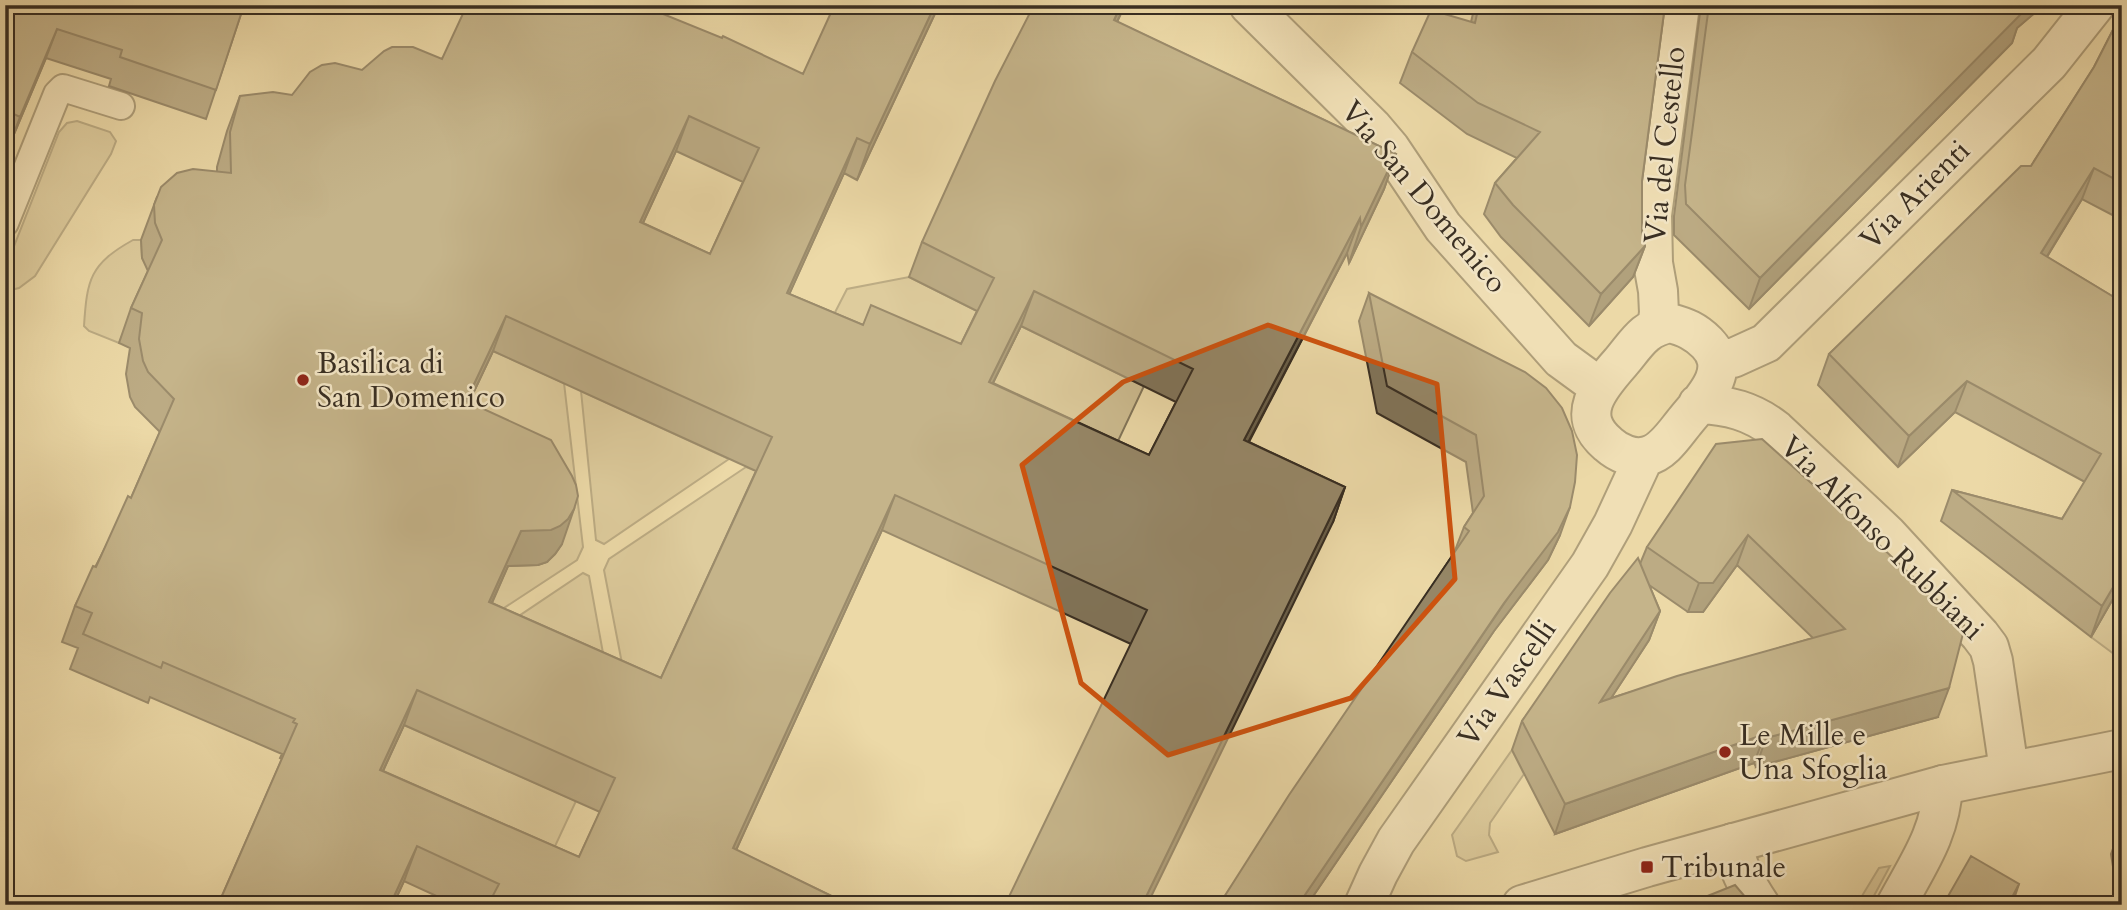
<svg xmlns="http://www.w3.org/2000/svg" width="2127" height="910" viewBox="0 0 2127 910" font-family="Cardo,serif">
  <style>
    .green { fill: #cdbc90; stroke: #827559; stroke-width: 2 }
    .lines { fill: none; stroke-linecap: round; stroke-linejoin: round }
    .service-casing { stroke: #655943; stroke-width: 30 }
    .minor-casing { stroke: #655943; stroke-width: 42 }
    .tertiary-casing { stroke: #655943; stroke-width: 42 }
    .service { stroke: #f3e6c6; stroke-width: 26 }
    .minor { stroke: #f3e6c6; stroke-width: 38 }
    .tertiary { stroke: #f3e6c6; stroke-width: 38 }
    .wall { fill: #817459; stroke: #382e22; stroke-width: 2; fill-rule: evenodd }
    .shaded-wall { fill: #695e48; stroke: #382e22; stroke-width: 2 }
    .building { fill: #968767; stroke: #382e22; stroke-width: 2; fill-rule: evenodd }
    .marked { fill: none; stroke: #ce530f; stroke-width: 5; stroke-linejoin: round }
    .poi-dot { fill: #8f2418; stroke: #f3e6c6; stroke-width: 2.5 }
    .labels { text-anchor: middle; dominant-baseline: central; stroke-width: 5; stroke-linejoin: round; paint-order: stroke }
    .street-label { font-size: 30px; fill: #382e22; stroke: #f3e6c6 }
    .poi-label { font-size: 30px; fill: #382e22; stroke: #f3e6c6; text-anchor: start }
  </style>
  <rect width="100%" height="100%" fill="#ecd9a7"/>
  <filter id="stains"><feTurbulence type="fractalNoise" baseFrequency=".00286" numOctaves="4"/><feColorMatrix values="0 0 0 0 .2 0 0 0 0 .09 0 0 0 0 .02 0 0 0 .5 -.17"/></filter>
  <radialGradient id="worn" r=".72"><stop offset=".6" stop-color="#630" stop-opacity="0"/><stop offset="1" stop-color="#630" stop-opacity=".3"/></radialGradient>
  <!-- green -->
  <path class="green" d="M77,121L110,132L116,141L111,154L35,276L19,288L7,291L5,289V269L59,132L67,123Z
    M133,240H141L142,258L150,272L119,343L89,331L84,326C87,279 90,264 133,240Z
    M909,277L981,313L948,380L828,326L847,289Z
    M1021,326L1144,386L1102,475L976,417Z
    M493,351L564,383L583,547L577,560L466,633L511,561C524,565 534,567 547,562L451,440Z
    M581,391L729,459L604,544L596,540Z
    M746,467L759,472L648,713L630,705L604,570L609,559Z
    M583,573L589,576L611,697L483,640Z
    M2122,583V660L2091,637Z
    M404,725L576,801L550,857L379,780Z
    M1512,750L1524,774L1490,823L1489,835L1498,852L1466,861L1457,856L1452,835Z
    M1890,866L1869,905H1853L1862,896L1879,868Z"/>
  <g class="lines">
    <defs>
      <path id="service" d="M5,223L57,94L63,88L121,106"/>
      <path id="minor" d="M1249,5L1373,128L1390,148L1443,227L1561,359L1587,378L1600,385
        M1670,323C1685,327 1695,331 1707,343C1733,370 1704,398 1686,420C1675,433 1664,452 1647,456C1633,460 1618,453 1608,444C1574,415 1599,387 1621,362C1637,343 1644,328 1670,323Z
        M1657,326L1659,313L1658,291L1653,263L1652,215L1680,5
        M1717,358H1733L1766,343L2049,63L2095,5
        M1698,404C1728,405 1752,411 1776,430L1887,534L1980,635L1989,647L1993,661L2009,770
        M1733,843C1737,867 1746,884 1760,905
        M1364,905L1378,874L1396,841L1590,565L1613,524L1644,457
        M1896,905C1918,864 1941,833 1943,785"/>
      <path id="tertiary" d="M1522,905L1647,867L1943,785L2122,749"/>
    </defs>
    <!-- service casing -->
    <use href="#service" class="service-casing"/>
    <!-- minor casing -->
    <use href="#minor" class="minor-casing"/>
    <!-- tertiary casing -->
    <use href="#tertiary" class="tertiary-casing"/>
    <!-- service -->
    <use href="#service" class="service"/>
    <!-- minor -->
    <use href="#minor" class="minor"/>
    <!-- tertiary -->
    <use href="#tertiary" class="tertiary"/>
  </g>
  <!-- wall -->
  <path class="wall" d="M5,5H244L206,119L109,86L111,79L46,58L9,146L5,144Z
    M939,5L857,180L844,173L789,294L863,325L961,344L977,311L909,277L922,242L1125,5L1117,22L1396,154L1384,189L1349,263L1347,253L1249,442L1345,487L1333,522L1131,644L882,530L736,850L850,905H456L404,881L393,905H218L282,759L280,758L282,754L150,697L148,703L70,669L78,648L62,642L75,606L131,498L160,432L135,407L130,397L126,374L130,348L119,343L131,308L148,271L142,258L141,240L157,197L217,172V167L227,131L240,96L292,95L362,70L442,59L803,74L843,11ZM676,151L743,182L710,254L643,223ZM1021,326L1176,402L1149,455L993,383ZM493,351L756,471L661,678L492,603L508,566L538,565L547,562L555,554L562,544L469,402ZM404,725L600,812L579,857L383,771Z
    M1475,5H1665L1642,181V232L1645,246L1633,277L1589,326L1501,237L1484,214L1495,183L1517,158L1467,134L1400,83L1412,52L1471,22Z
    M1701,5H2044L2017,28L2012,43L1749,309L1674,235V216Z
    M2122,11V220L2082,199L2047,257L2122,302V583L2091,637L1941,521L1952,490L2062,519L2085,482L1955,412L1898,467L1818,385L1829,354L2031,166L2094,67L2117,22Z
    M1369,293L1560,535L1548,560L1494,631L1307,905H1219L1454,553L1464,527L1473,513L1466,462L1377,413L1359,321Z
    M1856,523L1938,717L1756,767L1754,763L1555,834L1512,750L1522,721L1640,564L1647,547ZM1737,565L1813,638L1611,698L1649,640L1660,611L1649,585L1688,612H1703Z
    M2122,824V905H2119L2111,854Z"/>
  <!-- shaded-wall -->
  <path class="shaded-wall" d="M935,5H939L857,180L870,144Z
    M1121,5H1125L1101,55L1114,20Z
    M2018,5H2044L2017,28L2012,43L1749,309L1760,278Z
    M57,29L46,58L9,146L20,117Z
    M689,116L676,151L627,257L640,222Z
    M857,138L844,173L774,328L787,293Z
    M1396,154L1384,189L1349,263L1361,227Z
    M2094,168L2082,199L2030,284L2041,253Z
    M1360,218L1347,253L1231,475L1244,440Z
    M1645,246L1633,277L1589,326L1601,294Z
    M1034,291L1021,326L976,417L989,382Z
    M506,316L493,351L453,436L466,401Z
    M1967,381L1955,412L1898,467L1909,436Z
    M1345,487L1333,522L1147,905H1142Z
    M895,495L882,530L721,883L733,848Z
    M1570,507L1560,535L1548,560L1494,631L1307,905H1298Z
    M574,509L562,544L555,554L547,562L538,565L508,566L476,637L489,602L521,531Z
    M1748,535L1737,565L1703,612H1688L1699,583Z
    M2122,572V583L2091,637L2102,606Z
    M1660,611L1649,640L1589,732L1600,702Z
    M1949,688L1938,717L1756,767L1766,738Z
    M417,690L404,725L367,805L380,770Z
    M1765,734L1754,763L1555,834L1565,804Z
    M417,846L404,881L393,905H390Z
    M2019,884L2012,905H2008Z"/>
  <!-- building -->
  <path class="building" d="M5,5H244L216,90L120,57L122,50L57,29L20,117L5,110Z
    M467,5H641L722,38L723,36L803,74L834,6L843,11L846,5H935L870,144L857,138L787,293L863,325L871,305L961,344L994,278L922,242L995,81L1034,5H1121L1114,20L1396,154L1361,227L1360,218L1244,440L1345,487L1142,905H1005L1147,610L895,495L733,848L850,905H488L499,884L417,846L390,905H218L297,724L293,722L295,719L163,662L161,668L83,634L92,613L75,606L93,566L96,567L128,496L131,498L174,399L148,372L143,361L139,339L142,313L131,308L162,240L155,223L154,205L161,187L177,173L193,169L231,173L230,132L240,96L273,92L292,95L310,72L322,65L335,63L362,70L384,51L392,47H413L442,59ZM689,116L759,148L710,254L640,222ZM1034,291L1193,369L1149,455L989,382ZM506,316L772,437L661,678L489,602L521,531L551,530L560,526L568,519L574,509L578,496L576,485L572,476L551,440L466,401ZM417,690L615,778L579,857L380,770Z
    M1479,5H1665L1642,181V232L1645,246L1601,294L1513,205L1495,183L1540,132L1478,103L1412,52L1431,10L1475,23Z
    M1709,5H2018L2016,6L2023,12L1760,278L1686,204L1685,185Z
    M2122,11V183L2094,168L2041,253L2122,302V572L2102,606L1952,490L2062,519L2101,454L1967,381L1909,436L1829,354L2021,166H2031L2094,67L2117,22Z
    M1369,293L1525,372L1546,388L1562,408L1572,431L1577,455L1575,482L1570,507L1558,532L1504,603L1298,905H1219L1289,795L1469,531L1464,527L1484,496L1476,435L1387,386Z
    M1762,439L1856,523L1965,626L1949,688L1766,738L1765,734L1565,804L1522,721L1610,593L1638,558L1660,611L1600,702L1677,676L1845,629L1748,535L1713,583H1699L1647,547L1716,444Z
    M1971,856L2019,884L2008,905H1943Z
    M1735,885L1752,905H1685Z"/>
  <!-- marked area -->
  <path d="M0 0H2127V910H0ZM1268,325L1437,384L1455,579L1351,698L1168,755L1081,683L1022,465L1123,382Z" fill="#ecd9a7" fill-opacity=".55" fill-rule="evenodd"/>
  <path class="marked" d="M1268,325L1437,384L1455,579L1351,698L1168,755L1081,683L1022,465L1123,382Z"/>
  <!-- markers -->
  <g class="poi-dot">
    <circle cx="303" cy="380" r="7"/>
    <circle cx="1725" cy="752" r="7"/>
    <rect x="1640" y="860" width="14" height="14" rx="3.5"/>
  </g>
  <g class="labels">
    <!-- street labels -->
    <g class="street-label">
      <text transform="translate(1665 145) rotate(-84)">Via del Cestello</text>
      <text transform="translate(1915 195) rotate(-45)">Via Arienti</text>
      <text transform="translate(1424 197) rotate(50)">Via San Domenico</text>
      <text transform="translate(1882 538) rotate(45)">Via Alfonso Rubbiani</text>
      <text transform="translate(1507 683) rotate(-55)">Via Vascelli</text>
    </g>
    <!-- poi labels -->
    <g class="poi-label">
      <text x="317" y="363">Basilica di<tspan x="317" dy="34">San Domenico</tspan></text>
      <text x="1739" y="735">Le Mille e<tspan x="1739" dy="34">Una Sfoglia</tspan></text>
      <text x="1661" y="867">Tribunale</text>
    </g>
  </g>
  <!-- margin -->
  <rect width="2127" height="910" fill="none" stroke="#ecd9a7" stroke-width="28"/>
  <rect x="7" y="7" width="2113" height="896" fill="none" stroke="#382e22" stroke-width="3.5"/>
  <rect x="14" y="14" width="2099" height="882" fill="none" stroke="#382e22" stroke-width="2"/>
  <rect width="100%" height="100%" filter="url(#stains)"/>
  <rect width="100%" height="100%" fill="url(#worn)"/>
</svg>
